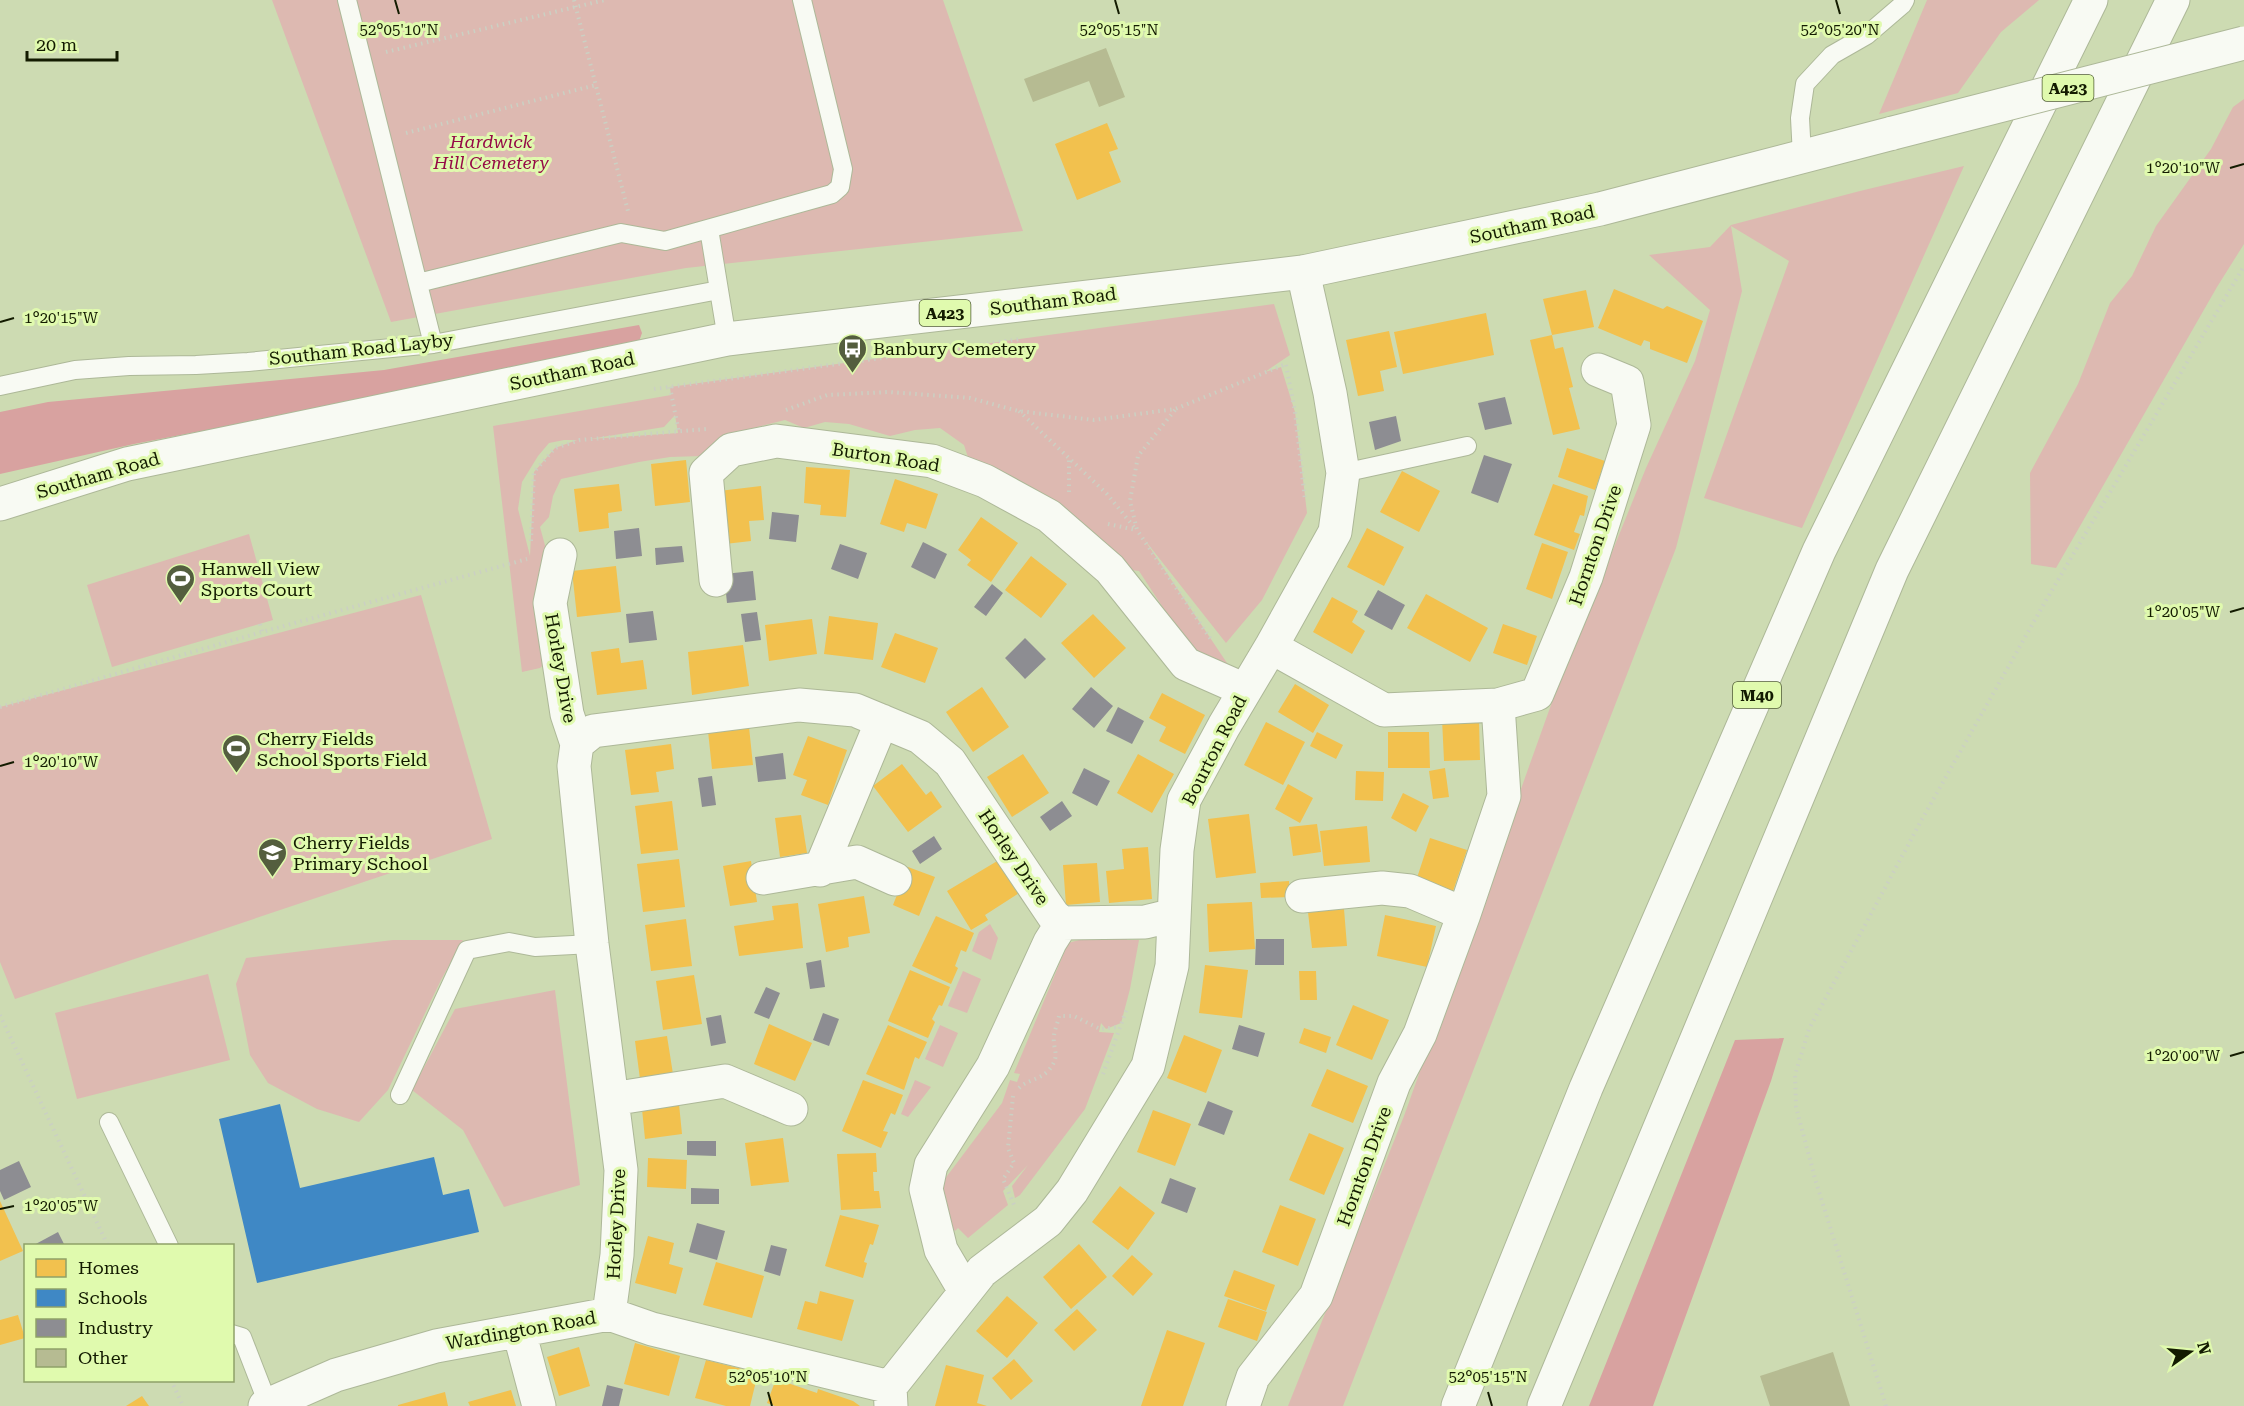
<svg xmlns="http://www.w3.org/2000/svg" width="2244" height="1406" viewBox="0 0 2244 1406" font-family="'Roboto Serif',serif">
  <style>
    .green { fill: #ddb9b1; fill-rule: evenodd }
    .forest { fill: #d8a2a0 }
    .homes { fill: #f2c14e }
    .schools { fill: #3f88c5 }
    .industry { fill: #8d8d92 }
    .building { fill: #b6bb92 }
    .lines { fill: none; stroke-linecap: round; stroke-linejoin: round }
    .service-casing { stroke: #adb898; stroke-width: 20 }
    .minor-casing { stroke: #adb898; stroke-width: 35 }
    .trunk-casing { stroke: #adb898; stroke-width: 35 }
    .motorway-casing { stroke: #adb898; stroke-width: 35 }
    .path { stroke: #cbd0c3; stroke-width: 4; stroke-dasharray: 1.5 4.5; stroke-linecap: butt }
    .service { stroke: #f8faf3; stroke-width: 18 }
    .minor { stroke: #f8faf3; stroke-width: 33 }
    .trunk { stroke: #f8faf3; stroke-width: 33 }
    .motorway { stroke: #f8faf3; stroke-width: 33 }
    .trunk-bridge-casing { stroke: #adb898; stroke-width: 35; stroke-linecap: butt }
    .trunk-bridge { stroke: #f8faf3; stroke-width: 33 }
    .ticks { fill: none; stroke: #131b00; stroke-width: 2 }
    .labels { text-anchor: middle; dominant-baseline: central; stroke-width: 6; stroke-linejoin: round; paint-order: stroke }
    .shield { fill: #e0faae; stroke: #505e34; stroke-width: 1.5 }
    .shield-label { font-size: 16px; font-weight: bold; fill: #131b00 }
    .park-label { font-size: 18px; font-style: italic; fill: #950b47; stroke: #e0faae }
    .street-label { font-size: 18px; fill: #131b00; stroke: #e0faae }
    .poi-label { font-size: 18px; fill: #131b00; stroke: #e0faae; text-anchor: start }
    .ticks-label { font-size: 15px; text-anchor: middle; fill: #131b00; stroke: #e0faae; stroke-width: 6; stroke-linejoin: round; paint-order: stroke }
  </style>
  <rect width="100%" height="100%" fill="#cddbb2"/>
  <!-- green -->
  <path class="green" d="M272,0H943L1023,231L686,268L391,322Z
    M1927,0H2039L2001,32L1958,93L1879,114Z
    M2244,99V244L2217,287L2056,568L2031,564L2030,473L2078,384L2110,303L2132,276L2156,226L2211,149L2233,107Z
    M1964,166L1802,528L1704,498L1789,261L1731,226L1742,291L1676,548L1343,1406H1288L1404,1116L1556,691L1646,468L1695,361L1710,310L1649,255L1710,247L1731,225L1860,191Z
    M1274,304L1290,355L1265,372L1281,367L1295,412L1307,513L1262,600L1226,643L1144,539L1229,666L1196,658L1139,571L1124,569L974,476L964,445L940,428L915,430L890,436L849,424L825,422L804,428L785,420L749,429L745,435L702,456L670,457L639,462L561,479L553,496L549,517L540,527L546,549L539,574V596L546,662L540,668L522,672L493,426L671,395L670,387ZM675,415L678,433L590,439L664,427ZM564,440H577L555,448L534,472L530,556L518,509L522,482L538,456L549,443Z
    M249,534L273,620L112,667L87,585Z
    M421,595L492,839L15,999L0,962V707Z
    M990,924L998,938L991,960L972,951L979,932Z
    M1127,936V940H1139L1130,989L1121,1023L1106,1029L1101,1023L1099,1032L1114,1033L1085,1109L1020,1195L1015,1198L1012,1186L1028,1165L1003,1191L1008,1205L968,1238L958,1228L955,1231L947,1219L941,1184L1002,1103L1010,1080L1017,1082L1020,1074L1014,1073L1068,943L1083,939Z
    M393,940H463L441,980L388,1090L359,1122L317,1109L268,1083L250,1055L236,984L246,958Z
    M963,971L981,979L967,1013L948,1006Z
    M208,974L230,1060L77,1099L55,1013Z
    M555,990L580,1185L504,1207L463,1130L412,1090L455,1009Z
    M940,1025L958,1033L943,1067L925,1059Z
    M915,1080L931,1087L908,1117L901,1114Z"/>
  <!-- forest -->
  <path class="forest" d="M639,325L642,333L637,347L134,444L0,474V412L48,402L384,370Z
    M1784,1038L1771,1081L1653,1406H1589L1735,1040Z"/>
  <!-- homes -->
  <path class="homes" d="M1107,123L1118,149L1109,152L1121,182L1077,200L1055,144Z
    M1614,289L1663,309L1667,306L1703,321L1687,363L1650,349V342L1644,340L1641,346L1598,328Z
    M1586,290L1594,327L1552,335L1555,349L1563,347L1573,387L1569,388L1580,429L1553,435L1530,340L1552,335L1543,299Z
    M1486,313L1494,355L1403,374L1394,332Z
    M1389,331L1397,367L1380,371L1384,391L1358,396L1346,340Z
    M1567,448L1605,461L1595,490L1558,477Z
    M686,460L690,502L655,506L651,464Z
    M806,467L850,470L846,517L820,515L821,505L804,503Z
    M1402,471L1440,491L1419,532L1380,512Z
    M895,479L938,494L926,529L907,523L904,532L880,524Z
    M619,484L622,511L608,513L609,528L579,532L574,489Z
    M1553,484L1588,496L1584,516L1580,515L1574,532L1580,534L1574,550L1534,535Z
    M761,486L764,520L749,521L751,541L725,544L719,491Z
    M981,517L1018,543L991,582L967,565L971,560L958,550Z
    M1367,528L1404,547L1384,586L1347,567Z
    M1542,543L1568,552L1552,599L1526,589Z
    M1031,556L1067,584L1041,618L1005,590Z
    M616,566L621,612L577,617L572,571Z
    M1426,594L1488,628L1470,662L1407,628Z
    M1332,597L1358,611L1352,622L1365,631L1352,654L1313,632Z
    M1093,614L1126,648L1094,678L1061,643Z
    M829,616L878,623L873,660L824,654Z
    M812,619L817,654L769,661L765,625Z
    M1503,624L1537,636L1527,665L1493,653Z
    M895,633L938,648L925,683L881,667Z
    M743,645L749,686L692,695L688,652Z
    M619,648L621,663L643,660L647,689L597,695L591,652Z
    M1295,684L1329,705L1313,733L1278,712Z
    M982,687L1009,727L973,752L946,712Z
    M1162,693L1205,715L1185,754L1159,741L1166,727L1149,718Z
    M1442,719H1479L1480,760L1444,761Z
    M1266,722L1305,742L1283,785L1244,765Z
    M749,727L753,765L712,769L708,731Z
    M1317,732L1343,745L1336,759L1310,746Z
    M1388,732H1429L1430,768H1388Z
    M808,736L847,750L828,805L801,795L807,780L793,775Z
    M671,744L674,769L656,772L659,792L631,795L625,750Z
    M1023,754L1049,793L1012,817L987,777Z
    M1138,754L1174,774L1152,813L1117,793Z
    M902,764L926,795L931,791L942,807L908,832L873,786Z
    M1445,768L1449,797L1433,799L1429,771Z
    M1356,771L1384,772L1383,801L1355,800Z
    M1288,784L1313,798L1300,823L1275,809Z
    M1403,793L1429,806L1416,832L1391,818Z
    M672,801L678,850L641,854L635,806Z
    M1249,814L1256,873L1216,878L1208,819Z
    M801,815L807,853L780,857L775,818Z
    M1317,824L1321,852L1293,856L1289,827Z
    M1367,826L1370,862L1324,866L1320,831Z
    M1430,838L1467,850L1451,897L1415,884Z
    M1148,847L1152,899L1109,903L1106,871L1124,869L1122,849Z
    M679,859L685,907L643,912L637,864Z
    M999,860L1019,893L985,915L988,920L971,930L947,891Z
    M751,861L757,902L730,906L723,866Z
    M1097,863L1100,902L1066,905L1063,865Z
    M908,867L935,877L919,916L893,905Z
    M1289,881L1290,897L1261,898L1260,883Z
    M864,896L870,933L848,937L849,947L826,952L818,904Z
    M1252,902L1255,949L1209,952L1207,904Z
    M798,903L803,948L739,956L734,926L774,920L772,906Z
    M1344,909L1347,946L1312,948L1308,912Z
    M1385,915L1436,926L1427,967L1377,956Z
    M936,916L974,933L966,952L961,950L955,966L958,968L951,984L912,966Z
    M686,919L692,966L651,971L645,925Z
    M1205,965L1248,970L1242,1018L1199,1013Z
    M910,970L950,987L942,1006L939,1005L932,1019L935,1022L928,1038L888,1021Z
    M1299,971H1316L1317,1000H1300Z
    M694,975L702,1024L663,1030L656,981Z
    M1353,1005L1389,1020L1372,1060L1336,1045Z
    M769,1024L812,1043L795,1081L754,1064Z
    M888,1025L927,1042L919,1059L915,1057L904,1090L866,1074Z
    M1304,1028L1331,1037L1326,1053L1299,1043Z
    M1184,1035L1222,1050L1206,1093L1167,1078Z
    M667,1036L673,1074L640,1079L635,1041Z
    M1327,1069L1368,1086L1353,1123L1311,1106Z
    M863,1080L903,1095L895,1115L891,1113L883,1131L888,1132L881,1148L842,1131Z
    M679,1104L682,1134L645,1139L642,1109Z
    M1153,1110L1191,1124L1175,1166L1137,1152Z
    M1309,1133L1344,1148L1324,1195L1289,1180Z
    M783,1138L789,1182L751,1186L745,1143Z
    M876,1153L877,1172H873L874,1191H879L881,1208L841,1210L837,1154Z
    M648,1158L687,1160L686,1189L647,1187Z
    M1120,1186L1155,1213L1128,1250L1092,1222Z
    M0,1201L23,1251L0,1261Z
    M1280,1205L1316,1219L1298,1266L1262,1252Z
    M840,1215L879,1225L873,1245L870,1244L864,1262L867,1263L863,1278L825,1266Z
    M648,1236L674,1243L669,1264L683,1268L676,1294L635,1283Z
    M1079,1244L1107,1277L1071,1309L1043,1277Z
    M1132,1255L1153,1274L1133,1296L1112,1276Z
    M716,1262L764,1276L752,1318L703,1305Z
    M1234,1270L1275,1285L1266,1311L1224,1296Z
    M820,1291L854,1300L842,1341L797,1329L805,1301L817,1304Z
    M1007,1296L1038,1323L1007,1358L976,1331Z
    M1228,1299L1267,1312L1257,1341L1218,1327Z
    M1077,1309L1097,1330L1074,1351L1054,1330Z
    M18,1315L25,1338L0,1345V1320Z
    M1167,1330L1205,1343L1183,1406H1141Z
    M635,1343L680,1356L669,1396L624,1384Z
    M579,1347L590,1386L559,1396L547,1357Z
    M1014,1359L1033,1381L1011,1400L992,1378Z
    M706,1360L758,1373L750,1406H726L695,1398Z
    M946,1365L984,1375L977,1403L987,1406H935Z
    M776,1379L817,1393L818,1389L853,1401L860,1406H775L767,1403Z
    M511,1390L516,1406H470L468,1402Z
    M445,1392L448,1406H398V1405Z
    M142,1396L149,1406H126Z"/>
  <!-- schools -->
  <path class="schools" d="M280,1104L300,1188L434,1157L443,1195L469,1189L479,1232L257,1283L219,1119Z"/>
  <!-- industry -->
  <path class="industry" d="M1505,397L1512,424L1485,430L1478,403Z
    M1396,416L1401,441L1375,450L1369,422Z
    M1484,455L1512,464L1498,503L1471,493Z
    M772,512L799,515L796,542L769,539Z
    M639,528L642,556L616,559L614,531Z
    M923,542L947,554L935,579L911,567Z
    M840,544L867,553L858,579L831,569Z
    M682,546L684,562L656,565L655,548Z
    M753,571L756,600L727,603L724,574Z
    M992,584L1003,593L986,616L974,607Z
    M1378,590L1405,605L1392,630L1364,615Z
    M653,611L657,640L629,643L626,614Z
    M757,612L761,640L745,642L741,614Z
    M1025,638L1046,659L1025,679L1005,658Z
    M1091,687L1113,706L1094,728L1072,709Z
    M1118,707L1144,721L1132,744L1106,731Z
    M783,753L786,779L758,782L755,757Z
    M1084,768L1110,781L1097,806L1072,793Z
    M712,776L716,805L702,807L698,778Z
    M1062,801L1072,816L1050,831L1040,817Z
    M934,836L942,849L920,864L912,851Z
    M1256,939H1284V965H1255Z
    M821,960L825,987L810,989L806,963Z
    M766,987L780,993L769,1019L754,1013Z
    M823,1013L839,1019L829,1046L813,1040Z
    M721,1015L726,1043L711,1046L706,1018Z
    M1239,1025L1265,1033L1258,1057L1232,1049Z
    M1208,1101L1233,1111L1224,1135L1198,1125Z
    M687,1141H716V1156L687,1155Z
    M19,1161L31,1187L4,1200L0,1191V1170Z
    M1170,1178L1196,1188L1187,1213L1161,1203Z
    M691,1188L719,1189V1204H691Z
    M697,1223L725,1231L717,1260L689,1252Z
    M58,1232L65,1246H32Z
    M771,1245L787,1249L780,1276L764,1271Z
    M607,1385L623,1389L619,1406H602Z"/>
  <!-- building -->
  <path class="building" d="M1106,48L1125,97L1099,107L1089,81L1033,102L1024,79Z
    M1833,1352L1850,1406H1770L1760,1376Z"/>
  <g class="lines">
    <defs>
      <path id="service" d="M347,0L433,344
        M1802,156L1800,118L1805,84L1832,55L1867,35L1902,5L1905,0
        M709,229L727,339
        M418,283L621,233L665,241L832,194L840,187L843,169L802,0
        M0,386L75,370L129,366L196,365L248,362L433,344L719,290
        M1343,473L1467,446
        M400,1095L467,950L509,942L535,947L592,944
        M109,1122L169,1246
        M232,1334L242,1337L268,1404"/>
      <path id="minor" d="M560,555L550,603L567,714L577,744
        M716,580L706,473L731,450L776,441L932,461L985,481L1049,516L1110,569L1186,664L1245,690
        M1498,705L1537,694L1586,577L1634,425L1627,382L1598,370
        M820,870L882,721
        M763,878L857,862L895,879
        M1302,896L1382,888L1410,891L1464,914
        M612,1099L725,1081L791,1109
        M965,1291L941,1250L926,1189L931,1165L993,1066L1050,942L1062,923
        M609,1314L617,1255L621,1170L592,944L574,766L577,744L593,731L799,705L855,710L920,737L950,762L1053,915L1062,923L1145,922L1174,915
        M519,1331L539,1406
        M265,1406L336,1375L436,1346L609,1314L652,1329L890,1387
        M891,1406L890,1387L982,1271L1048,1221L1072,1191L1148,1066L1172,966L1177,850L1184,800L1224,726L1271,647L1335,532L1343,473L1330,393L1303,272
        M1243,1406L1253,1377L1316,1296L1394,1083L1420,1034L1464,914L1504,796L1498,705L1384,710L1271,647"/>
      <path id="trunk" d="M0,504L127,464L727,339L1303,272L1600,209L1893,133"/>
      <path id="motorway" d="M1458,1406L1586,1088L1819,551L2091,0
        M1544,1406L1892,570L2173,0"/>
    </defs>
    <!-- service casing -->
    <use href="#service" class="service-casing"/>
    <!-- minor casing -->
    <use href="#minor" class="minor-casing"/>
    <!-- trunk casing -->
    <use href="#trunk" class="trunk-casing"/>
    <!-- motorway casing -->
    <use href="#motorway" class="motorway-casing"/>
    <!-- path -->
    <path class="path" d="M574,0L628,211
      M386,52L605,0
      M406,133L596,85
      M1286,365L1295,412L1305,500
      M670,387L679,433
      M654,389L1021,339
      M786,410L827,395L889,392L970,398L1018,411L1094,420L1175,409L1286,364
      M1175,410L1138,456L1130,501L1137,530L1212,641
      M1019,411L1107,494L1134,527
      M1069,492V459
      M1108,524L1136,530
      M531,541L534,472L555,448L580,440L706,429
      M260,624L262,632L527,559
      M0,707L262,632
      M0,1015L108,1246
      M1103,1074L1127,1008
      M1019,1088C1027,1080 1039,1080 1048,1071C1062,1055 1052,1050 1054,1035C1055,1029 1058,1022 1059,1016H1074L1100,1029L1119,1027
      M1013,1096L1008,1148L1014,1163L1003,1179L1015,1207
      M171,1380L183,1406
      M1886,1406L1816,1182L1796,1107L1795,1075L1809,1029L1921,821L2045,602L2244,266"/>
    <!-- service -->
    <use href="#service" class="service"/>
    <!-- minor -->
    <use href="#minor" class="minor"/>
    <!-- trunk -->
    <use href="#trunk" class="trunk"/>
    <!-- motorway -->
    <use href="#motorway" class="motorway"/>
    <defs>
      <path id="trunk-bridge" d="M1893,133L2244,43"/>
    </defs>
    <!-- trunk-bridge casing -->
    <use href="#trunk-bridge" class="trunk-bridge-casing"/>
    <!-- trunk-bridge -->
    <use href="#trunk-bridge" class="trunk-bridge"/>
  </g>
  <!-- ticks -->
  <path class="ticks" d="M395,0L399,14M1115,0L1119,14M1836,0L1840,14M2230,168L2244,164M0,322L14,318M2230,612L2244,608M0,766L14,762M2230,1056L2244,1052M0,1209L14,1206M768,1392L772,1406M1488,1392L1492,1406"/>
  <!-- icons -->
  <defs>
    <symbol id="bus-pin" viewBox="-11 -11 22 30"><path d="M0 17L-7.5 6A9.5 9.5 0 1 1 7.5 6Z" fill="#545e3e" stroke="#e0faae"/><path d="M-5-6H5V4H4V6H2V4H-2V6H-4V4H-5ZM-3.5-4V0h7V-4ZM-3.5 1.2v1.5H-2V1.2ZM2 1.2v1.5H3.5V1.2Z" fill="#fff"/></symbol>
    <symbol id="stadium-pin" viewBox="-11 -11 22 30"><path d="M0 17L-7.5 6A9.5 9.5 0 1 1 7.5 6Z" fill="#545e3e" stroke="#e0faae"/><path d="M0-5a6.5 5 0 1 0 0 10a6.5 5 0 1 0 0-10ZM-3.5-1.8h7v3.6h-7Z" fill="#fff"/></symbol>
    <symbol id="school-pin" viewBox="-11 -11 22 30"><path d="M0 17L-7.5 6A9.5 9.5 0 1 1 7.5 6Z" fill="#545e3e" stroke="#e0faae"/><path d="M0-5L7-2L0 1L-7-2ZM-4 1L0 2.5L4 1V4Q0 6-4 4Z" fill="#fff"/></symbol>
  </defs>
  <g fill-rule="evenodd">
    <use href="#bus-pin" x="836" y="332" width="33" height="45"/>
    <use href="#stadium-pin" x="164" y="562" width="33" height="45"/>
    <use href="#stadium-pin" x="220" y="732" width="33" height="45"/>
    <use href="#school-pin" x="256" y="836" width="33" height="45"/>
  </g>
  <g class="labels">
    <!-- shield labels -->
    <g class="shield">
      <rect x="2042.5" y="75" width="51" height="26" rx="4.5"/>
      <rect x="919.5" y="300" width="51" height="26" rx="4.5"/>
      <rect x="1733" y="682" width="48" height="26" rx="4.5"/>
    </g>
    <g class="shield-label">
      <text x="2068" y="88">A423</text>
      <text x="945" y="313">A423</text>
      <text x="1757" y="695">M40</text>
    </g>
    <!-- park labels -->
    <g class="park-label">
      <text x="491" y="141">Hardwick<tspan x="491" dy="21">Hill Cemetery</tspan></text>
    </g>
    <!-- street labels -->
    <g class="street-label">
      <text transform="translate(1532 224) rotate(-12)">Southam Road</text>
      <text transform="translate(1053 301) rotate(-7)">Southam Road</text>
      <text transform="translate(361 349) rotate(-6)">Southam Road Layby</text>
      <text transform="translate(572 371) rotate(-12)">Southam Road</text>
      <text transform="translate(886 457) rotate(9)">Burton Road</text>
      <text transform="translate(98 475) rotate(-16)">Southam Road</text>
      <text transform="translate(1595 545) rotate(-71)">Hornton Drive</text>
      <text transform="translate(561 668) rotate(80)">Horley Drive</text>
      <text transform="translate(1214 750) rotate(-63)">Bourton Road</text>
      <text transform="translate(1014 857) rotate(56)">Horley Drive</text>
      <text transform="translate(1364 1166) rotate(-70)">Hornton Drive</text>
      <text transform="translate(616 1224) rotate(-87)">Horley Drive</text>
      <text transform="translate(521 1330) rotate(-10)">Wardington Road</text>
    </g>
    <!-- poi labels -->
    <g class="poi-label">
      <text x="873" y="348">Banbury Cemetery</text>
      <text x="201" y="568">Hanwell View<tspan x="201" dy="21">Sports Court</tspan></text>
      <text x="257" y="738">Cherry Fields<tspan x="257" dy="21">School Sports Field</tspan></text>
      <text x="293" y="842">Cherry Fields<tspan x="293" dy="21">Primary School</tspan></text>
    </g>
  </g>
  <g class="ticks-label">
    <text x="399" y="35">52°05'10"N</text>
    <text x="1119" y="35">52°05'15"N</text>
    <text x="1840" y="35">52°05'20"N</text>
    <text x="2183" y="173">1°20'10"W</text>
    <text x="61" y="323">1°20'15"W</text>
    <text x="2183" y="617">1°20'05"W</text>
    <text x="61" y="767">1°20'10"W</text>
    <text x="2183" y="1061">1°20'00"W</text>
    <text x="61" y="1211">1°20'05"W</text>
    <text x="768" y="1382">52°05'10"N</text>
    <text x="1488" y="1382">52°05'15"N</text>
  </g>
  <!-- legend -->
  <rect x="24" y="1244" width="210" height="138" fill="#e0faae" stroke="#8ea168" stroke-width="1.5"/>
  <rect x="36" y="1259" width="30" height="18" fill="#f2c14e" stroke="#8ea168" stroke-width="1.5"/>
  <text x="78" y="1274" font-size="18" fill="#131b00">Homes</text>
  <rect x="36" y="1289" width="30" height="18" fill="#3f88c5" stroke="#8ea168" stroke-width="1.5"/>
  <text x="78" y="1304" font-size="18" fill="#131b00">Schools</text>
  <rect x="36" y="1319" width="30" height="18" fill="#8d8d92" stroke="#8ea168" stroke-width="1.5"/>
  <text x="78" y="1334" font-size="18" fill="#131b00">Industry</text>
  <rect x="36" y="1349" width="30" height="18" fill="#b6bb92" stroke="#8ea168" stroke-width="1.5"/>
  <text x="78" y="1364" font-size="18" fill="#131b00">Other</text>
  <!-- north arrow -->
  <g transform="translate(2190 1352) rotate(75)" stroke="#e0faae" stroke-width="4.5" paint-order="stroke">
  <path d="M0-4.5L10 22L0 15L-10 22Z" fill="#131b00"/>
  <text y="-9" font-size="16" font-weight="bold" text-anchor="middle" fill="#131b00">N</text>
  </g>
  <!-- scale -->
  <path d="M27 51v9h90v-9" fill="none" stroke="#131b00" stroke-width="3"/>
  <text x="36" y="51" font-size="18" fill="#131b00" stroke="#e0faae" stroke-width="4.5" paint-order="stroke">20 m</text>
</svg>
